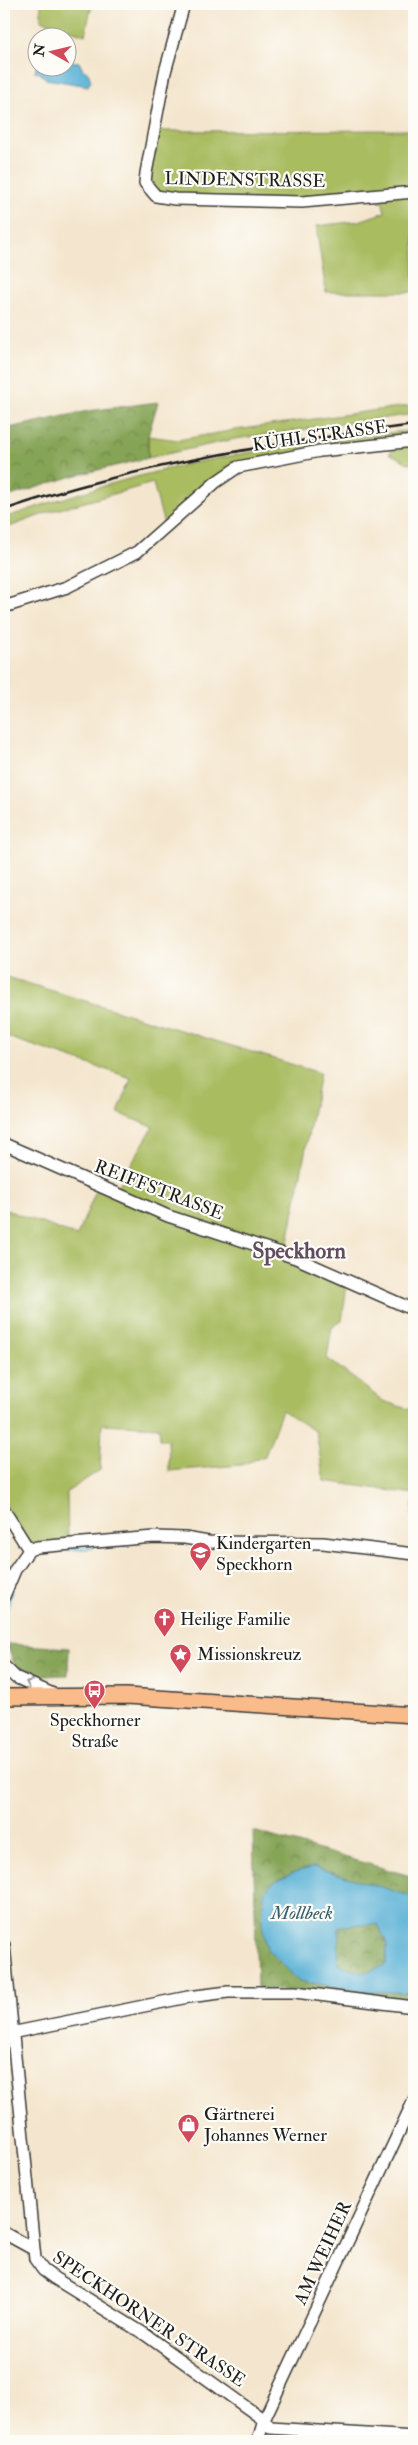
<svg xmlns="http://www.w3.org/2000/svg" width="418" height="2445" viewBox="0 0 418 2445" font-family="'IM FELL Double Pica',serif">
  <style>
    .grass { fill: #a9bc60; stroke: #626c3e }
    .forest { fill: url(#forest-crowns); stroke: #516039 }
    .water { fill: #59b1d6; stroke: #3a6679; fill-rule: evenodd }
    .lines { fill: none; stroke-linecap: round; stroke-linejoin: round }
    .stream { stroke: #59b1d6; stroke-width: 2.5 }
    .minor-casing { stroke: #3c3a37; stroke-width: 14 }
    .major-casing { stroke: #3c3a37; stroke-width: 18 }
    .minor { stroke: #fff; stroke-width: 11 }
    .major { stroke: #fabb8b; stroke-width: 15 }
    .rail { stroke: #1c1c1c; stroke-width: 2.5 }
    .oneway { stroke: #999 }
    .labels { text-anchor: middle; dominant-baseline: central; stroke-width: 4.5; stroke-linejoin: round; paint-order: stroke }
    .street-label { font-size: 18px; fill: #1c1c1c; stroke: #fdfcf7 }
    .poi-label { font-size: 18px; fill: #1c1c1c; stroke: #fdfcf7; text-anchor: start }
    .water-label { font-size: 19px; font-style: italic; fill: #375f70; stroke: #fdfcf7 }
    .district-label { font-size: 22px; font-weight: bold; fill: #604d5f; stroke: #fdfcf7 }
  </style>
  <defs>
    <pattern id="forest-crowns" width="20" height="18" patternUnits="userSpaceOnUse" patternTransform="scale(1.25)"><rect width="20" height="18" fill="#86a456"/><path d="M2 6a3 3 0 1 1 6 0M12 15a3 3 0 1 1 6 0" fill="none" stroke="#6d8546"/></pattern>
  </defs>
  <rect width="100%" height="100%" fill="#fdfcf7"/>
  <filter id="ink" filterUnits="userSpaceOnUse"><feTurbulence type="fractalNoise" baseFrequency=".02" numOctaves="2"/><feDisplacementMap in="SourceGraphic" scale="10" xChannelSelector="R" yChannelSelector="G"/><feConvolveMatrix kernelMatrix="1 2 1 2 8 2 1 2 1" color-interpolation-filters="sRGB"/></filter>
  <filter id="wash" filterUnits="userSpaceOnUse"><feTurbulence type="fractalNoise" baseFrequency=".0096" numOctaves="4" result="noise"/><feDisplacementMap in="SourceGraphic" scale="20" xChannelSelector="R" yChannelSelector="G"/><feGaussianBlur stdDeviation="1.12" result="paint"/><feColorMatrix in="noise" values="0 0 0 0 0 0 0 0 0 0 0 0 0 0 0 0 0 1.4 0 .05"/><feComposite in="paint" operator="in"/></filter>
  <g filter="url(#wash)">
    <rect width="100%" height="100%" fill="#f4e6ce"/>
    <!-- grass -->
    <path class="grass" d="M41,4H92L85,35L41,20Z
      M414,130V292H326L316,226L359,221L385,212L380,193L302,201L175,198L152,188L148,176L154,131Z
      M414,405V414L235,439L148,458V436L178,440L235,430Z
      M414,430V437L246,462L164,525L153,483L49,512L4,529V518C65,497 129,477 193,463C266,448 340,439 414,430Z
      M414,445V466L389,453L397,447Z
      M4,976L320,1073L285,1258L347,1284L342,1321L332,1327L327,1358L383,1401L414,1411V1516H412L414,1494L324,1481L316,1432L282,1410L265,1456L241,1465L169,1471L168,1440H160L159,1427L102,1424L100,1470L67,1492L68,1542L33,1544L28,1541L4,1503V1209L77,1236L96,1191L118,1186L153,1127L118,1113L131,1078L4,1036Z"/>
    <!-- forest -->
    <path class="forest" d="M158,402L148,436V458L73,476L4,498V429L88,411Z
      M8,1644L69,1648L68,1675C33,1675 16,1685 8,1644Z
      M253,1831L414,1877V2000L257,1988Z"/>
    <!-- water -->
    <path class="water" d="M68,61L79,62L83,70L88,72L91,81L88,86L46,79L40,73L35,72L37,64L38,68H68Z
      M314,1867L414,1897V1993L364,1991L299,1981L267,1949L262,1923L264,1893L272,1883L294,1872ZM378,1924L387,1944L386,1965L363,1973L338,1965L339,1926Z"/>
    <g class="lines">
      <!-- stream -->
      <path class="stream" d="M101,1547L127,1545
        M45,1552L92,1548
        M7,1652L5,1618L11,1592"/>
    </g>
  </g>
  <g filter="url(#ink)">
    <g class="lines">
      <defs>
        <path id="minor" d="M184,4L165,72L146,173L145,183L156,196L175,199L302,202L414,192
          M4,607L67,587L137,552L216,482L238,467L320,451L414,441
          M4,1144L168,1216L296,1258L414,1310
          M4,1510L29,1550L15,1570L4,1596
          M29,1550L37,1547L154,1537L185,1538L208,1542L323,1543L414,1554
          M4,1666L15,1677L55,1695
          M4,1945L35,2259L43,2270L54,2278L146,2335L264,2420L258,2441
          M11,2033L188,1997L228,1992H295L414,2007
          M414,2100L264,2420L270,2428L414,2437
          M4,2233L33,2249"/>
        <path id="major" d="M4,1697L127,1696L414,1715"/>
      </defs>
      <!-- minor casing -->
      <use href="#minor" class="minor-casing"/>
      <!-- major casing -->
      <use href="#major" class="major-casing"/>
      <!-- minor -->
      <use href="#minor" class="minor"/>
      <!-- major -->
      <use href="#major" class="major"/>
      <!-- rail -->
      <path class="rail" d="M4,510C137,464 275,443 414,425"/>
    </g>
    <!-- one-way arrows -->
    <defs><path id="oneway-chevron" d="M-2-3.5L2.5 0L-2 3.5" fill="none" stroke-width="1.6" stroke-linecap="round" stroke-linejoin="round" transform="scale(1.25)"/></defs>
    <use class="oneway" href="#oneway-chevron" transform="translate(29 1683) rotate(-157)"/>
  </g>
  <!-- icons -->
  <defs>
    <symbol id="school-pin" viewBox="-11 -11 22 30"><path d="M0 17L-7.5 6A9.5 9.5 0 1 1 7.5 6Z" fill="#d1495b" stroke="#fdfcf7"/><path d="M0-5L7-2L0 1L-7-2ZM-4 1L0 2.5L4 1V4Q0 6-4 4Z" fill="#fff"/></symbol>
    <symbol id="church-pin" viewBox="-11 -11 22 30"><path d="M0 17L-7.5 6A9.5 9.5 0 1 1 7.5 6Z" fill="#d1495b" stroke="#fdfcf7"/><path d="M-1.2-6h2.4v3.5h3.3v2.4h-3.3V6h-2.4V-.1h-3.3v-2.4h3.3Z" fill="#fff"/></symbol>
    <symbol id="sight-pin" viewBox="-11 -11 22 30"><path d="M0 17L-7.5 6A9.5 9.5 0 1 1 7.5 6Z" fill="#d1495b" stroke="#fdfcf7"/><path d="M0-6L1.8-2.2L6-1.7L2.9 1.2L3.7 5.4L0 3.3L-3.7 5.4L-2.9 1.2L-6-1.7L-1.8-2.2Z" fill="#fff"/></symbol>
    <symbol id="bus-pin" viewBox="-11 -11 22 30"><path d="M0 17L-7.5 6A9.5 9.5 0 1 1 7.5 6Z" fill="#d1495b" stroke="#fdfcf7"/><path d="M-5-6H5V4H4V6H2V4H-2V6H-4V4H-5ZM-3.5-4V0h7V-4ZM-3.5 1.2v1.5H-2V1.2ZM2 1.2v1.5H3.5V1.2Z" fill="#fff"/></symbol>
    <symbol id="shop-pin" viewBox="-11 -11 22 30"><path d="M0 17L-7.5 6A9.5 9.5 0 1 1 7.5 6Z" fill="#d1495b" stroke="#fdfcf7"/><path d="M-5-2.5h2.3a2.7 3.5 0 0 1 5.4 0H5L5.5 6h-11ZM-1.5-2.5h3a1.5 2.3 0 0 0-3 0Z" fill="#fff"/></symbol>
  </defs>
  <g fill-rule="evenodd">
    <use href="#school-pin" x="188" y="1540" width="25" height="34"/>
    <use href="#church-pin" x="152" y="1606" width="25" height="34"/>
    <use href="#sight-pin" x="168" y="1642" width="25" height="34"/>
    <use href="#bus-pin" x="82" y="1678" width="25" height="34"/>
    <use href="#shop-pin" x="176" y="2112" width="25" height="34"/>
  </g>
  <g class="labels">
    <!-- street labels -->
    <g class="street-label">
      <text transform="translate(245 180) rotate(1)">LINDENSTRASSE</text>
      <text transform="translate(320 436) rotate(-8)">KÜHLSTRASSE</text>
      <text transform="translate(159 1190) rotate(21)">REIFFSTRASSE</text>
      <text transform="translate(323 2253) rotate(-65)">AM WEIHER</text>
      <text transform="translate(149 2319) rotate(34)">SPECKHORNER STRASSE</text>
    </g>
    <!-- poi labels -->
    <g class="poi-label">
      <text x="216" y="1543">Kindergarten<tspan x="216" dy="21">Speckhorn</tspan></text>
      <text x="180" y="1619">Heilige Familie</text>
      <text x="197" y="1654">Missionskreuz</text>
      <text x="95" y="1720" text-anchor="middle">Speckhorner<tspan x="95" dy="21">Straße</tspan></text>
      <text x="204" y="2114">Gärtnerei<tspan x="204" dy="21">Johannes Werner</tspan></text>
    </g>
    <!-- water labels -->
    <g class="water-label">
      <text x="302" y="1913">Mollbeck</text>
    </g>
    <!-- district labels -->
    <g class="district-label">
      <text x="299" y="1251">Speckhorn</text>
    </g>
  </g>
  <!-- margin -->
  <rect width="418" height="2445" fill="none" stroke="#fdfcf7" stroke-width="20"/>
  <!-- north arrow -->
  <g transform="translate(52 52) rotate(278)"><circle r="24" fill="#fdfcf7" stroke="#a3a29f"/>
  <path d="M0-4L9 19L0 12L-9 19Z" fill="#d1495b"/>
  <text y="-8" font-size="14" font-weight="bold" text-anchor="middle" fill="#1c1c1c">N</text>
  </g>
</svg>
